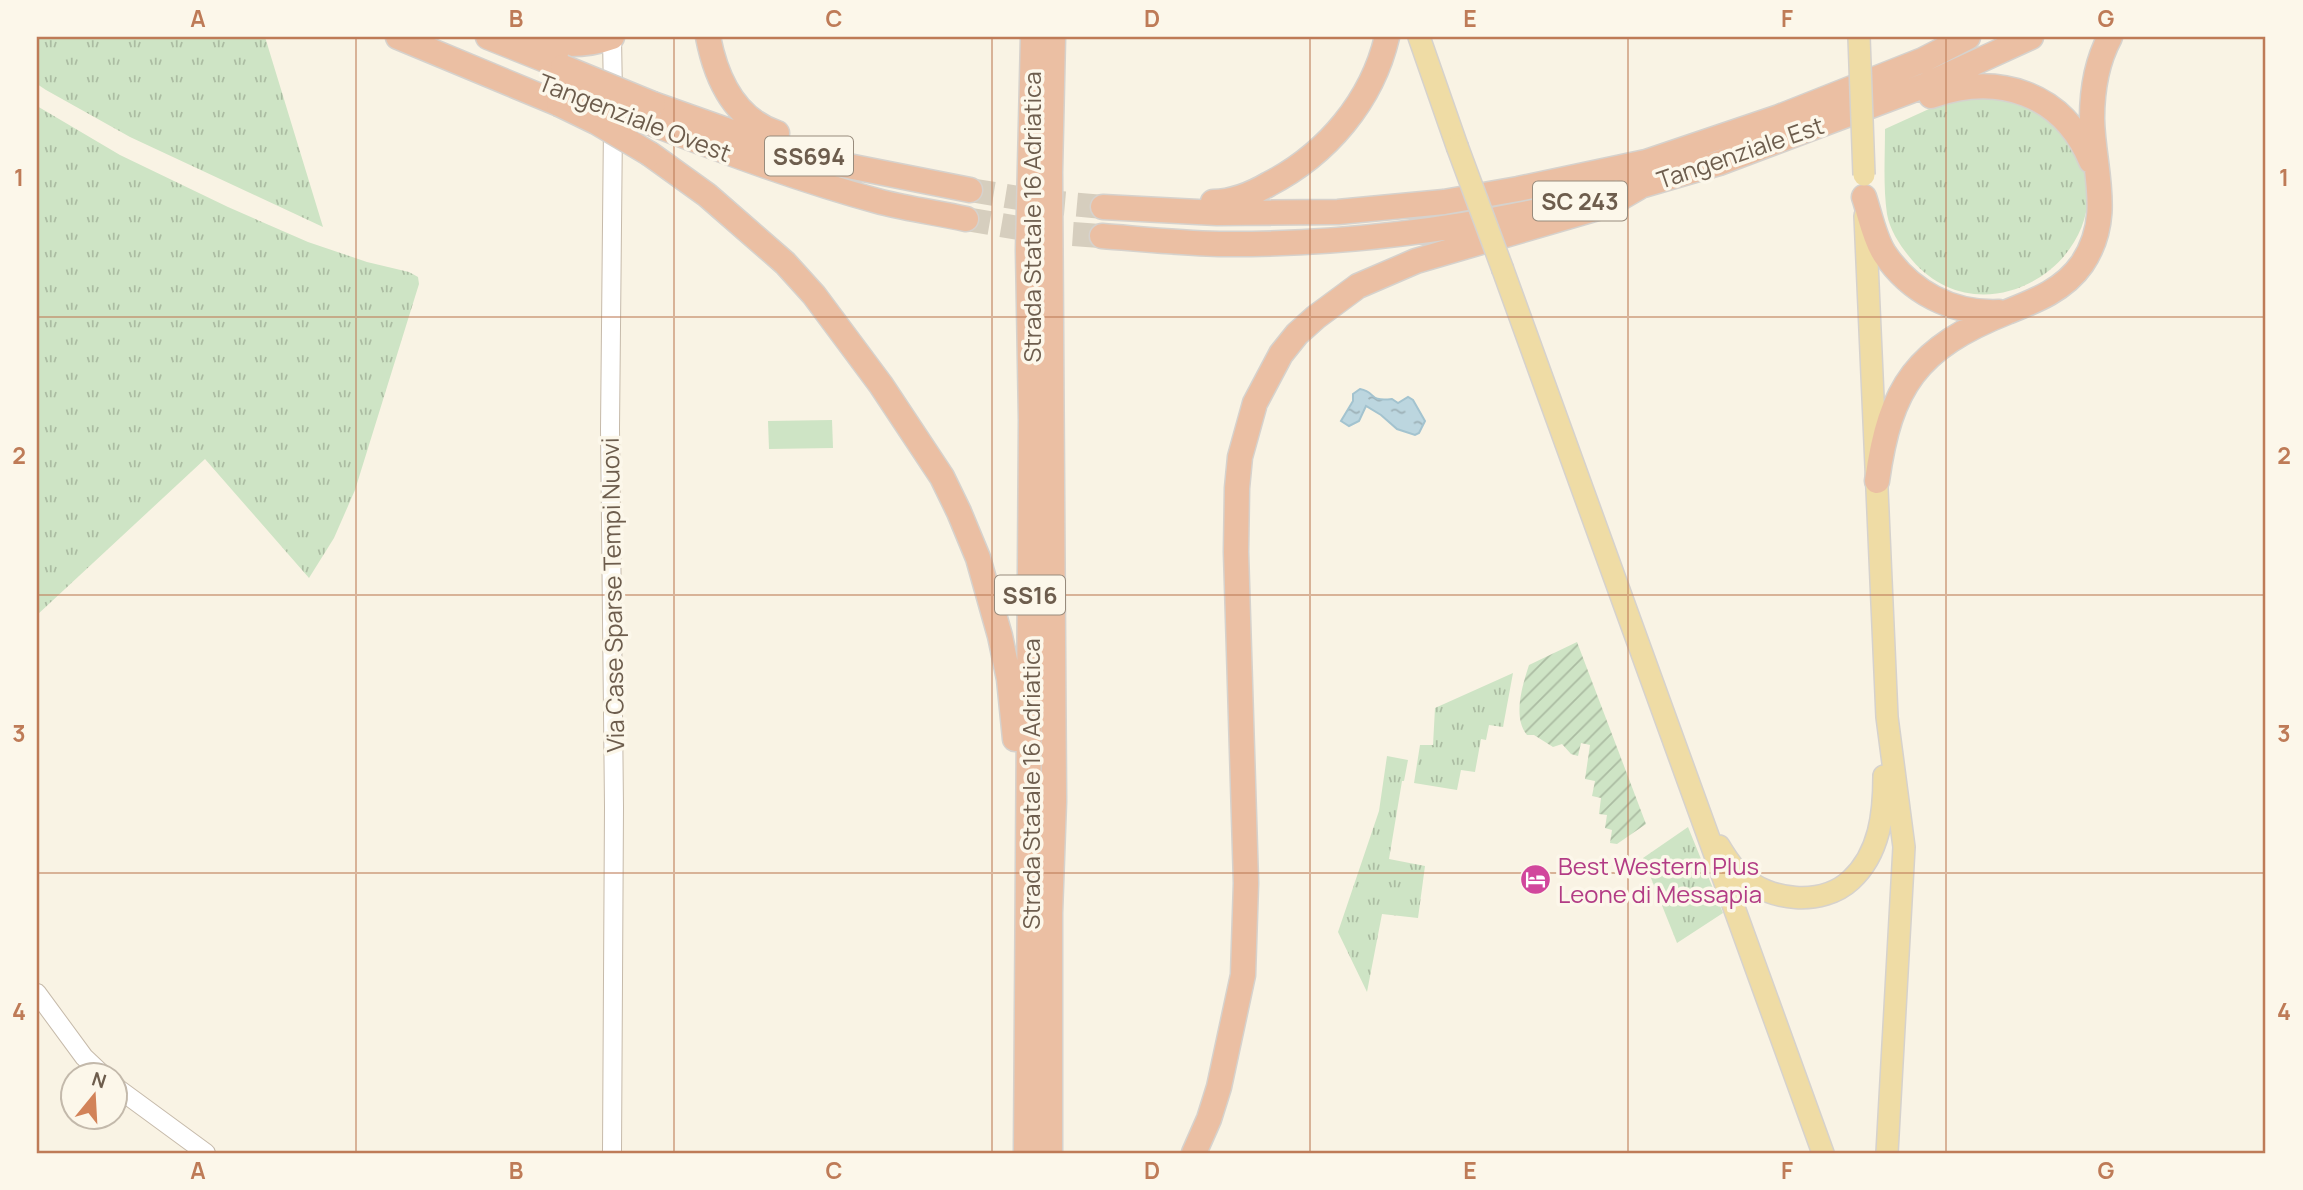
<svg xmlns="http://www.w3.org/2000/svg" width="2303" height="1190" viewBox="0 0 2303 1190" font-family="Manrope,sans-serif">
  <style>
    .grass { fill: url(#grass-tufts) }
    .garden { fill: url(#garden-furrows) }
    .pitch { fill: #cee4c5 }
    .water { fill: url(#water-ripples); stroke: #a3c3cf; stroke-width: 2 }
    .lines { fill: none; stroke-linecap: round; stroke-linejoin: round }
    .highway-tunnel { stroke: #d6cebe; stroke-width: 24; stroke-dasharray: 24 12; stroke-linecap: butt }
    .minor-casing { stroke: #c6baaa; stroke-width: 20 }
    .major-casing { stroke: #d6d2cd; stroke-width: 24 }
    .highway-casing { stroke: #d6d2cd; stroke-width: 27 }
    .minor { stroke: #fff; stroke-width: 18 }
    .major { stroke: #efdca5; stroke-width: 21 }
    .highway { stroke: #ebbfa3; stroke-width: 24 }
    .major-bridge-casing { stroke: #d6d2cd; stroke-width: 24; stroke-linecap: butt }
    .highway-bridge-casing { stroke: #d6d2cd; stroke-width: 27; stroke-linecap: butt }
    .major-bridge { stroke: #efdca5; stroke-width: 21 }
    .highway-bridge { stroke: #ebbfa3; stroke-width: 24 }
    .grid { fill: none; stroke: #be7b57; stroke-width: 2; stroke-opacity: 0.55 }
    .labels { text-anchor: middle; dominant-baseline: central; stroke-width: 7; stroke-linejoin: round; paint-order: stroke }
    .shield { fill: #fcf7ea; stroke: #988b7c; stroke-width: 2 }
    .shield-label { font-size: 23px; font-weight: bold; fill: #6d5d4d }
    .street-label { font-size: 24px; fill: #6d5d4d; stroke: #fcf7ea }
    .hotel-label { font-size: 24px; fill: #b23c85; stroke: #fcf7ea; text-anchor: start }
    .neatline { fill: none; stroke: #be7b57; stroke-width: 2.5 }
    .grid-label { font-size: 23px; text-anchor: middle; font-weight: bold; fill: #be7b57 }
  </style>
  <defs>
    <pattern id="grass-tufts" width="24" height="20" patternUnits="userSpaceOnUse" patternTransform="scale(1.75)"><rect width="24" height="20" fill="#cee4c5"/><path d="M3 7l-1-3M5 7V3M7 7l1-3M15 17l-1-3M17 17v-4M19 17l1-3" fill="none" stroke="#abbca2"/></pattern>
    <pattern id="garden-furrows" width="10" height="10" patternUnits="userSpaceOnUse" patternTransform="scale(1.75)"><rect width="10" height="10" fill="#cee4c5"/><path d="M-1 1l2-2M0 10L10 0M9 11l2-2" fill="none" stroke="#abbca2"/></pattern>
    <pattern id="water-ripples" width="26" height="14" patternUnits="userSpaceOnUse" patternTransform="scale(1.75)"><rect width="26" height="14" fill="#bcd6df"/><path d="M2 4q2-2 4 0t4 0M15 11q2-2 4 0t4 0" fill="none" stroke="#9db1b7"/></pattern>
  </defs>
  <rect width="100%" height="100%" fill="#f9f3e4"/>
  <!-- grass -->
  <path class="grass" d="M37,37H265L323,227L130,137L46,90L37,84Z
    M1972,94C1982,95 1994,93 2004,95C2013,97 2050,119 2059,126C2065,130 2068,137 2072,143C2136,244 1990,351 1912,260C1901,247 1890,231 1887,214C1883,187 1885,156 1885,129L1940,104Z
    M37,106L120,155L228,207L308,242L367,262L409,272L418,277L419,284L355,490L334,538L309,578L205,459L37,615Z
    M1513,673L1503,727L1489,725L1486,740L1481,739L1475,772L1461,770L1457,790L1414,783L1420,745H1433L1435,708Z
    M1387,756L1408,760L1404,781H1402L1389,859L1425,866L1418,918L1382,914L1367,992L1338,932L1379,811Z
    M1688,827L1723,913L1677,943L1643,858Z"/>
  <!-- garden -->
  <path class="garden" d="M1577,642L1646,824L1617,844L1610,843L1612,830L1605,828L1607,815L1599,814L1601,798L1592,796L1595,781L1585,779L1590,745L1581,743L1578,756L1571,754L1562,744L1553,747L1534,735H1527C1512,717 1523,684 1529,665Z"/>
  <!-- pitch -->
  <path class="pitch" d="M832,420L833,448L769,449L768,421Z"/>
  <!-- water -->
  <path class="water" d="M1360,389C1377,392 1367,402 1392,399L1398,403L1408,397L1413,400L1425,421L1419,433L1415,435L1397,429L1381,415L1366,406L1359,421L1349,426L1341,421L1353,401V394Z"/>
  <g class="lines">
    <!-- highway-tunnel -->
    <path class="highway-tunnel" d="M970,190L1037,201L1103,207
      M966,219L1042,232L1102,236"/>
    <defs>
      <path id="minor" d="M612,37L613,96
        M37,993L84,1057L102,1074
        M116,1087L206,1153
        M612,1153L614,807L610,429L613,124"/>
      <path id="major" d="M1419,37L1457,146
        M1865,216L1887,717L1904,847L1887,1153
        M1503,270L1823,1153
        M1719,846C1726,857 1732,868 1742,876C1769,901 1822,907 1851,880C1880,853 1884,813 1884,776"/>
      <path id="highway" d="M398,37L559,104
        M488,37L563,67
        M520,37C550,45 582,48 612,37
        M708,37C716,78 734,119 777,133
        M1931,96C1998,72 2063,93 2091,161
        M653,104L732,132L838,164L970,190
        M656,125C730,154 804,181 881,202C909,209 938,213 966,219
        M650,154L707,195L785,263L814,295L881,385L942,477L959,512L978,558L1000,636L1009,679L1015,739
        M1623,191L1719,163L1926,85L2031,37
        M1864,197C1870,215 1874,237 1884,253C1910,292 1952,314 1999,312
        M1213,202C1233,202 1252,194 1269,184C1327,154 1372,101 1387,37
        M1103,207L1217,213L1338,212L1444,202L1518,189L1646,162L1779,117L1923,60L1968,37
        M1102,236C1141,239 1180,243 1219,244C1323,245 1431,233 1533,212
        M1877,481C1890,386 1917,348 2007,312C2035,301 2064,290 2082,264C2114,217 2093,170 2092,119C2092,92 2097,61 2110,37
        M1026,1153L1031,420L1028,250L1033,37
        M1050,1153V913L1054,801L1050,172L1053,37
        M1194,1153L1209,1119L1219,1087L1243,975L1246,883L1236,552L1237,488L1240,457L1255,403L1281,354L1297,334L1316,317L1358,286L1416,261L1608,205L1639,187"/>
    </defs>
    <!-- minor casing -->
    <use href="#minor" class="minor-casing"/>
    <!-- major casing -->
    <use href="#major" class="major-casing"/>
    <!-- highway casing -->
    <use href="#highway" class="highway-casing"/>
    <!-- minor -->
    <use href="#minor" class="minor"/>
    <!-- major -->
    <use href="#major" class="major"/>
    <!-- highway -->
    <use href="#highway" class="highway"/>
    <defs>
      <path id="major-bridge" d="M1859,37L1864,175
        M1457,146L1503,270"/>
      <path id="highway-bridge" d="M563,67L653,104
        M564,90L656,125
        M559,104L596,122L650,154"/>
    </defs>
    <!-- major-bridge casing -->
    <use href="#major-bridge" class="major-bridge-casing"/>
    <!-- highway-bridge casing -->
    <use href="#highway-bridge" class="highway-bridge-casing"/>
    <!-- major-bridge -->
    <use href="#major-bridge" class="major-bridge"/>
    <!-- highway-bridge -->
    <use href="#highway-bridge" class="highway-bridge"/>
  </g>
  <!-- grid -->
  <path class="grid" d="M356,37V1153M674,37V1153M992,37V1153M1310,37V1153M1628,37V1153M1946,37V1153M37,317H2266M37,595H2266M37,873H2266"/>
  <!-- icons -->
  <defs>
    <symbol id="hotel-disc" viewBox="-11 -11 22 22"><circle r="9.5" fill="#d1479c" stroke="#fcf7ea"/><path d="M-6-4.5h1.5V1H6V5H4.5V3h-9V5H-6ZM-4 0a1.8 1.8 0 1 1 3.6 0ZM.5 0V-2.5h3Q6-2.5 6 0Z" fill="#fff"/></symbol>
  </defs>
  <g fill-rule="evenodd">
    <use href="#hotel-disc" x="1518" y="862" width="35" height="35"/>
  </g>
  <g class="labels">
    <!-- shield labels -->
    <g class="shield">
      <rect x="765" y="136.5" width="88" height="39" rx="5"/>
      <rect x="1533" y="181.5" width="94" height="39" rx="5"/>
      <rect x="995" y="575.5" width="70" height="39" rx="5"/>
    </g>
    <g class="shield-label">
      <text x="809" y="156">SS694</text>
      <text x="1580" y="201">SC 243</text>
      <text x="1030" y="595">SS16</text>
    </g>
    <!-- street labels -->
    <g class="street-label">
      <text transform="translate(635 117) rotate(21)">Tangenziale Ovest</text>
      <text transform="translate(1740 152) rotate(-19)">Tangenziale Est</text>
      <text transform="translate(1031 217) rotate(-90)">Strada Statale 16 Adriatica</text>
      <text transform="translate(612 595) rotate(-91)">Via Case Sparse Tempi Nuovi</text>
      <text transform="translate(1030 784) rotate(-90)">Strada Statale 16 Adriatica</text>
    </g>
    <!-- hotel labels -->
    <g class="hotel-label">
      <text x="1558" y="865">Best Western Plus<tspan x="1558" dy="28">Leone di Messapia</tspan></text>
    </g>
  </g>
  <!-- border -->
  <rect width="2303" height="1190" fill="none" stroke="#fcf7ea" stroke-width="77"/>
  <!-- north arrow -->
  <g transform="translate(94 1096) rotate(18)"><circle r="33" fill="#fcf7ea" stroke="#c3b9ab" stroke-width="2"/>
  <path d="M0-5L12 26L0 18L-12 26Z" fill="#d28359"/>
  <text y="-10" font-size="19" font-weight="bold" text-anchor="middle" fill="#6d5d4d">N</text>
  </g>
  <rect x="38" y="38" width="2226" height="1114" class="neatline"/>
  <g class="grid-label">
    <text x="198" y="27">A</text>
    <text x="516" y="27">B</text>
    <text x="834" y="27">C</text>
    <text x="1152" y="27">D</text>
    <text x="1470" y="27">E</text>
    <text x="1787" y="27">F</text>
    <text x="2106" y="27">G</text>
    <text x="19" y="186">1</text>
    <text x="2284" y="186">1</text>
    <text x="19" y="464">2</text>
    <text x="2284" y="464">2</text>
    <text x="19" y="742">3</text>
    <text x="2284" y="742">3</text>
    <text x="19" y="1020">4</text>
    <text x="2284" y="1020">4</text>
    <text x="198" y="1179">A</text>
    <text x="516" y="1179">B</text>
    <text x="834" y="1179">C</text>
    <text x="1152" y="1179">D</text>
    <text x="1470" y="1179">E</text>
    <text x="1787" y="1179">F</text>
    <text x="2106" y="1179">G</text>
  </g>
</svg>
